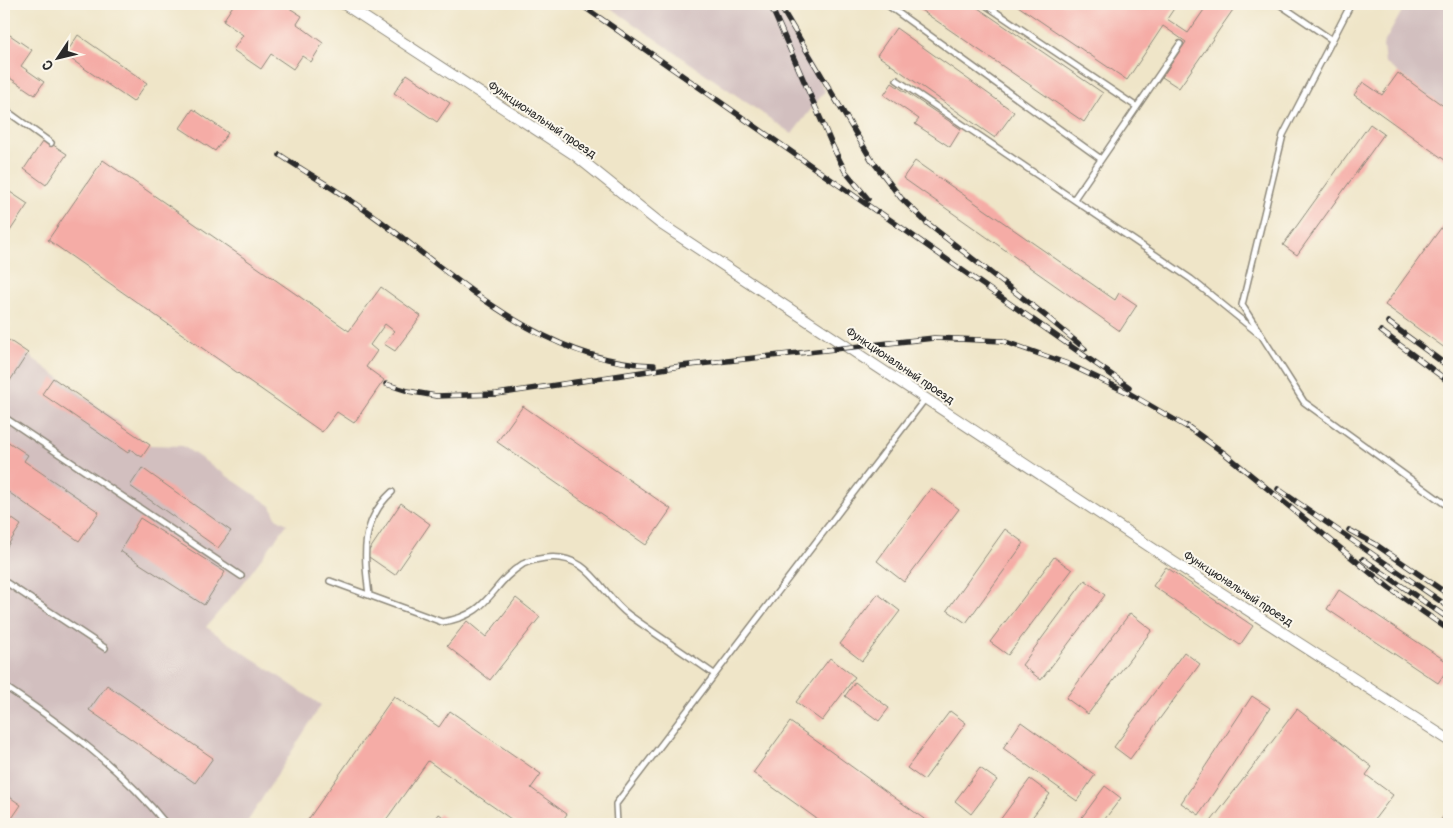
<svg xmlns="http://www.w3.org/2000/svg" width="1453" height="828" viewBox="0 0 1453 828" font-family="Pangolin,sans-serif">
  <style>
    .industrial { fill: #d2bfbf }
    .building { fill: #f5aca6 }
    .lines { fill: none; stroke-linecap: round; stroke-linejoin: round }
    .lane-casing { stroke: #8d887a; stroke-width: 8 }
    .street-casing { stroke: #8d887a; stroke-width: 12 }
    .lane { stroke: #fff; stroke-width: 5 }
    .street { stroke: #fff; stroke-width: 10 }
    .rail-casing { stroke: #2b2b2b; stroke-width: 5.5 }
    .rail { stroke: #fbf7ec; stroke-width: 4; stroke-dasharray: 11; stroke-linecap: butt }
    .labels { text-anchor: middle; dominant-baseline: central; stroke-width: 4; stroke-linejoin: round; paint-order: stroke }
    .street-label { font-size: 12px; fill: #2b2b2b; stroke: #fbf7ec }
  </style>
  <rect width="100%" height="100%" fill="#fbf7ec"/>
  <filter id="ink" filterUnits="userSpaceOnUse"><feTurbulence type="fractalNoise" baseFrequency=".02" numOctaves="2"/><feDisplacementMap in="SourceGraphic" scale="10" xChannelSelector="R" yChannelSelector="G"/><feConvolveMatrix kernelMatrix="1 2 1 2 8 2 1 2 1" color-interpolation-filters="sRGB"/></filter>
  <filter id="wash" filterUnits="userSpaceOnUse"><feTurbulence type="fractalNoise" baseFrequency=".0096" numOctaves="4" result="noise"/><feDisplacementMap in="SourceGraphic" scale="20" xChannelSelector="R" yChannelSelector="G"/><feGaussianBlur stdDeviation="1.12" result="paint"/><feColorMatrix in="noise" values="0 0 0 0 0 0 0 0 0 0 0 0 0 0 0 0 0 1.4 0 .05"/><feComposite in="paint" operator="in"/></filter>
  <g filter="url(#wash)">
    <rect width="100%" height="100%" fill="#efe5c8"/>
    <!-- industrial -->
    <path class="industrial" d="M605,4H776L825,91L792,134Z
      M1406,4H1449V110L1385,63L1383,45Z
      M4,337L150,445L183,446L271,506L276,518L287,524L244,582L206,627L321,705L246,824H4Z"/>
    <g id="blocks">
      <!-- building -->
      <path class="building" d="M234,4H283L302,16L297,24L323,43L311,62L302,56L293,69L271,54L261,69L233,50L243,35L223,21Z
        M912,4H972L1103,93L1084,122Z
        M1015,4H1177L1167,19L1188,33L1208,4H1237L1179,88L1162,77L1186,42L1163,26L1127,80Z
        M896,28L1014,112L995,138L877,55Z
        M4,31L32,50L21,66L44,82L35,95L4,74Z
        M78,35L147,83L133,102L65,55Z
        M1398,73L1449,110V163L1354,95L1363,82L1382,95Z
        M407,74L450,103L437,122L394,93Z
        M892,83L961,129L950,147L915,124L919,119L884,95Z
        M193,109L228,133L215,151L180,128Z
        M1370,124L1384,134L1297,255L1283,245Z
        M44,139L67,154L46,185L24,169Z
        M103,160L349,331L381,287L421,316L395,351L384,344L394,331L385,324L370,345L377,351L366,367L384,380L354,423L337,412L322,432L48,240Z
        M915,161L1115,300L1119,293L1137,305L1120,331L903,178Z
        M4,188L28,204L6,237L4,236Z
        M1449,217V351L1385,305Z
        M4,337L28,353L4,390Z
        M53,378L150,445L142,457L130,449L128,453L42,394Z
        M523,406L671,509L646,545L497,442Z
        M4,439L28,455L24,461L99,512L79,541L4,489L6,477L4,475Z
        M142,468L231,531L218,548L130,486Z
        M931,488L959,509L904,582L877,561Z
        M401,503L430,524L395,575L366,555Z
        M4,513L21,525L4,551Z
        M140,518L225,572L204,605L120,551Z
        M1005,529L1024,543L966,623L947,610Z
        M1054,557L1072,570L1008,655L990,642Z
        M1166,567L1253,626L1240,645L1153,586Z
        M1085,580L1105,595L1041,680L1022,665Z
        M1339,590L1449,663V667L1438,683L1327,609Z
        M878,594L900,611L862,661L840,644Z
        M516,598L540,617L490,680L447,646L467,621L486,637Z
        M1130,613L1152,630L1088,714L1066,698Z
        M1184,652L1200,664L1130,759L1114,747Z
        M830,658L855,677L822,721L796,702Z
        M855,682L889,708L879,721L845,696Z
        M107,685L213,758L195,783L89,710Z
        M394,696L439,727L450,711L541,774L531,788L567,814L560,824H518L428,761L383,824H305Z
        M1252,696L1270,708L1199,815L1181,803Z
        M1297,709L1372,767L1366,775L1393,795L1371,824H1209Z
        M950,711L966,723L924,780L907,768Z
        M790,722L931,824H824L753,773Z
        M1021,722L1095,775L1077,801L1003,748Z
        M980,768L997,780L971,814L955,801Z
        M1030,779L1050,794L1027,824H997Z
        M1105,786L1121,798L1101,824H1077Z
        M4,793L21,805L8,824L4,822Z
        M1449,808V824H1438Z
        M439,814L453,824H432Z"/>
    </g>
  </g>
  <g filter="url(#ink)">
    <use href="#blocks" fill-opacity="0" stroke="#8d887a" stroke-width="1"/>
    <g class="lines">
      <defs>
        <path id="lane" d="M886,4L1101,159
          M984,4L1137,107
          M1279,4L1332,40
          M1351,4L1283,135L1242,305L1304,402L1449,507
          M897,80L1191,279L1259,334
          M4,109L51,143
          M1074,199L1180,44
          M4,417L241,576
          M4,581L105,648
          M330,581L442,622C491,615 489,585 523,564C529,561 539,559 545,558C590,552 600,594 629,615C657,635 686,654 714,674
          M369,595C364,555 360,521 392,492
          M4,686C63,725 122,769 166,824
          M617,824L616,804L925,399"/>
        <path id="street" d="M344,4L575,155L661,224L1161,554L1449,740"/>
      </defs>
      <!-- lane casing -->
      <use href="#lane" class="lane-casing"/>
      <!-- street casing -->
      <use href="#street" class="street-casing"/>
      <!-- lane -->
      <use href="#lane" class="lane"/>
      <!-- street -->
      <use href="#street" class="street"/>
      <defs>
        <path id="rail" d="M580,4L876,211
          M770,4L833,147L845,171L868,199
          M779,4L871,159L901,198L927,223L1047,317L1085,349
          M280,155C315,178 354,200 387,226C466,286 549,363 654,365
          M879,212L1129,387
          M1388,322L1449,367
          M1381,331L1449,382
          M386,384L408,391L436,396L497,394L681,366L934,338L1003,341L1068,364L1127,392L1192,430
          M1187,426L1224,453L1389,588L1449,630
          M1278,489L1449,607
          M1349,530L1375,544L1449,595
          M1363,559L1449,619"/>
      </defs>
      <!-- rail casing -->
      <use href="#rail" class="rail-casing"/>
      <!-- rail -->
      <use href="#rail" class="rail"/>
    </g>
  </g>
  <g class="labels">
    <!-- street labels -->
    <g class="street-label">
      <text transform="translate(542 120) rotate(34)">Функциональный проезд</text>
      <text transform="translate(900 366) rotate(34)">Функциональный проезд</text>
      <text transform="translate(1238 589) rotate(33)">Функциональный проезд</text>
    </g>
  </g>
  <!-- margin -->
  <rect width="1453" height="828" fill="none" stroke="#fbf7ec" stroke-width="20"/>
  <!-- north arrow -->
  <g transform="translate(58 58) rotate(235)" stroke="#fbf7ec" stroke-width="4" paint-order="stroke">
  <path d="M0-4L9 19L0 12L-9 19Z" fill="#2b2b2b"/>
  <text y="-8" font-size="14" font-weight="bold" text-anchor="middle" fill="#2b2b2b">С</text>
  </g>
</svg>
